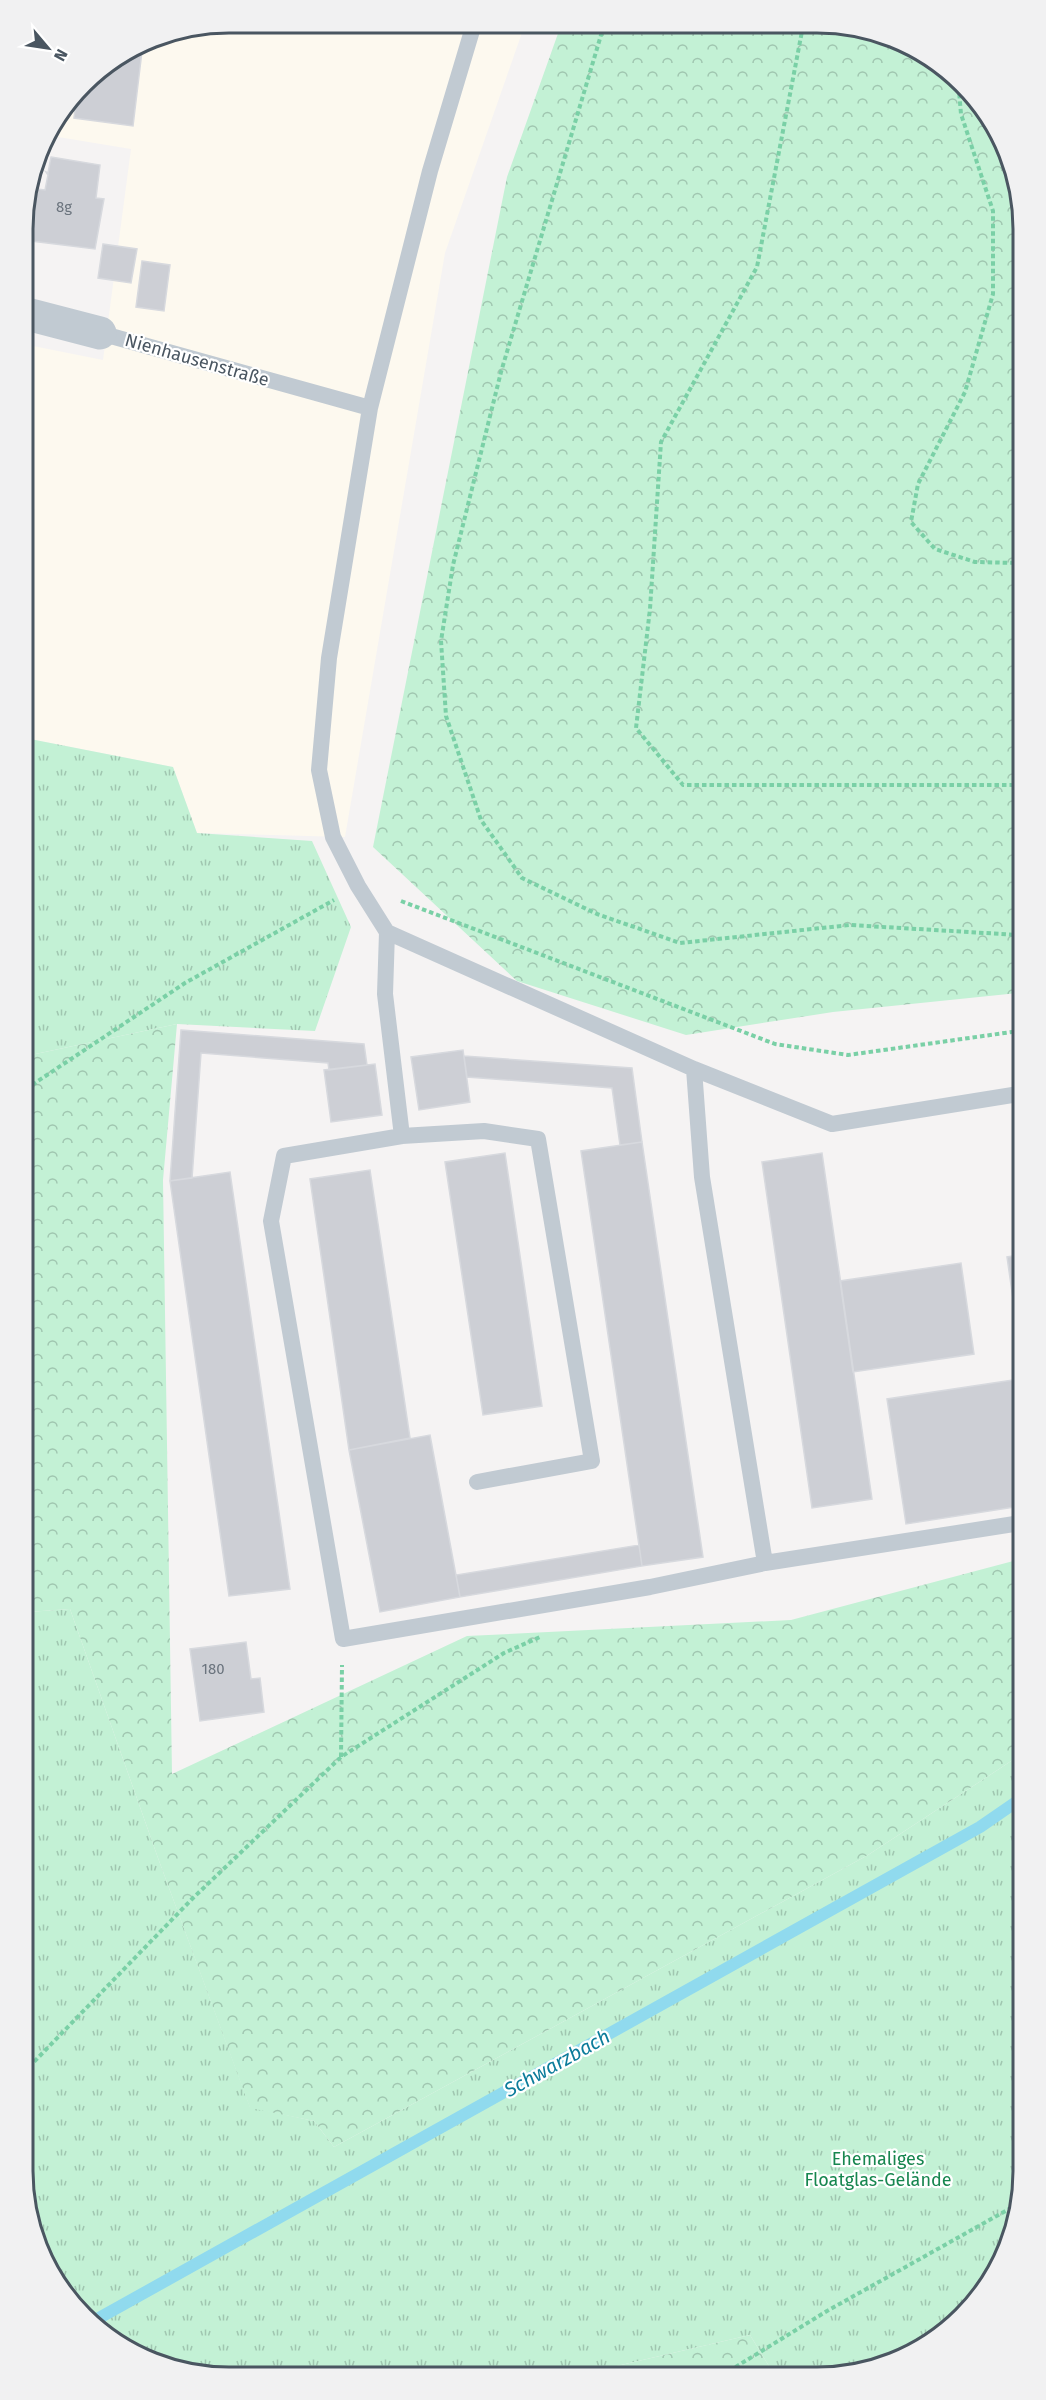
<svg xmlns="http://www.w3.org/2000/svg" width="1046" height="2400" viewBox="0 0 1046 2400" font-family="'Fira Sans',sans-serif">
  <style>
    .commercial { fill: #fdf9ef }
    .grass { fill: url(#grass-tufts) }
    .forest { fill: url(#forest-crowns) }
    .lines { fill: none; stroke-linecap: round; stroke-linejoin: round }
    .stream { stroke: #90daee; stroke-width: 12 }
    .building { fill: #cdcfd5; stroke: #d7d9de; stroke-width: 1.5 }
    .path { stroke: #7ad0a6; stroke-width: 4; stroke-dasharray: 4.5 3; stroke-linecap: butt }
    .service { stroke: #c1cad2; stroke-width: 16 }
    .minor { stroke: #c1cad2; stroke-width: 33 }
    .labels { text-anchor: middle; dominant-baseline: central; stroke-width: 4.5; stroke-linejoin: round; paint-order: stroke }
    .number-label { font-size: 15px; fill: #6b747e }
    .street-label { font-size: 18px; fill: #4a5661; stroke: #fff }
    .park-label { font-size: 18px; fill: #17864f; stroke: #fff }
    .water-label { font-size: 20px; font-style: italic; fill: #0c7c9b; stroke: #fff }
    .rim { fill: none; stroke: #4a5661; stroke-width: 3 }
  </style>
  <defs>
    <pattern id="grass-tufts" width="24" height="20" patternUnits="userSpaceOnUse" patternTransform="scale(1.5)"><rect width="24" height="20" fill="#c3f1d5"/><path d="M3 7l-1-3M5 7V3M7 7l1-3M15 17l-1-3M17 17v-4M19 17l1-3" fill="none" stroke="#a0c6b0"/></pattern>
    <pattern id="forest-crowns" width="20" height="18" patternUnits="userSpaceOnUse" patternTransform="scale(1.5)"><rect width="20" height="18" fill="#c3f1d5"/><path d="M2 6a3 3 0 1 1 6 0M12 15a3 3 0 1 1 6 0" fill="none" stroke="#a0c6b0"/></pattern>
  </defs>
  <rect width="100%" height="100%" fill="#f5f3f3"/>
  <!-- commercial -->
  <path class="commercial" d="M229,23L525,24L445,253L345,837L197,833L173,767L25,738L23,344L103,360L131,149L46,135L93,74L150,38Z"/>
  <!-- grass -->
  <path class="grass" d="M25,738L173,767L197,833L312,841L351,927L315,1031L177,1024L26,1056Z
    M70,1609L158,1858L250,2107L314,2121L334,2147L868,1855L1022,1754L1023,2185L1008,2250L981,2297L931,2343L871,2370L772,2371L750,2335L591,2372L189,2374L93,2326L57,2285L30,2225L28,1612Z"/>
  <!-- forest -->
  <path class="forest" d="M561,25L857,26L953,74L989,115L1016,175L1019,993L833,1012L686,1035L517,981L373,847L507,177Z
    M177,1024L163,1180L172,1774L467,1636L791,1620L1021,1559L1022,1754L868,1855L334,2147L314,2121L250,2108L158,1858L70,1609L28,1612L26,1056Z
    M750,2335L772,2371L591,2372Z"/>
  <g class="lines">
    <!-- stream -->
    <path class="stream" d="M90,2323L980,1827L1022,1798"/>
  </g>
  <!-- building -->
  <path class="building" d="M143,43L133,126L74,118L77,94L93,74Z
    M51,157L100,165L96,198L104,199L95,249L23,240V215L30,188L45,190L48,175L46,172L48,173Z
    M103,244L137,249L131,283L98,278Z
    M142,261L170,265L164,311L136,307Z
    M181,1030L364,1044L367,1065L329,1070L328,1063L201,1053L192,1178L170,1181Z
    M463,1050L470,1102L419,1110L411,1057Z
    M464,1056L632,1068L642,1142L620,1145L612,1088L467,1077Z
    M375,1064L382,1115L331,1122L324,1070Z
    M642,1142L703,1557L642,1566L581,1151Z
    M505,1153L542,1406L483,1415L445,1162Z
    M822,1153L872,1499L812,1508L762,1162Z
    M370,1170L410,1438L349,1450L310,1179Z
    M230,1172L290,1589L229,1596L170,1181Z
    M1020,1255V1348L1007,1257Z
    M961,1263L974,1354L853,1372L840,1281Z
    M1020,1379L1021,1506L906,1524L887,1399Z
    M430,1435L460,1597L380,1612L349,1450Z
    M639,1545L642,1566L460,1597L456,1575Z
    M246,1642L251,1679L260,1678L264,1712L200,1721L190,1649Z"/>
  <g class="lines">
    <!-- path -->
    <path class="path" d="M604,25L501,372L453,565L441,641L446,716L481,820L522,878L597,914L680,943L850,925L1019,935
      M803,26L757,267L661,442L650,609L636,728L683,785H1018
      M958,79L961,114L993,211V294L965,392L918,484L911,522L935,549L975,562L1018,563
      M401,901L775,1044L848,1055L1019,1031
      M26,1089L185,983L334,900
      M341,1757L342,1665
      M29,2067L192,1899L341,1757L504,1653L540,1637
      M729,2371L827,2311L1018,2204"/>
    <!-- service -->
    <path class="service" d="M474,24L430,171L370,408L329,658L319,770L333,837L358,886L387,932L694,1069
      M100,333L370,408
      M387,932L385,994L402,1136
      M1019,1094L832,1124L694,1069L702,1177L765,1563L1021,1523
      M477,1482L592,1461L538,1139L484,1131L402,1136L284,1156L271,1221L343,1639L650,1587L765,1563"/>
    <!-- minor -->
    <path class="minor" d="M23,313L100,333"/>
  </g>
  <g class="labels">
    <!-- number labels -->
    <g class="number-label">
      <text x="64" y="207">8g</text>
      <text x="213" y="1669">180</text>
    </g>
    <!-- street labels -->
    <g class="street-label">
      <text transform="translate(197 360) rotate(16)">Nienhausenstraße</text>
    </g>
    <!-- park labels -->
    <g class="park-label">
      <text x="878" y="2159">Ehemaliges<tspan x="878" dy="21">Floatglas-Gelände</tspan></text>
    </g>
    <!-- water labels -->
    <g class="water-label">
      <text transform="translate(557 2063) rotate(-29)">Schwarzbach</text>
    </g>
  </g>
  <!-- crop -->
  <path d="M0 0H1046V2400H0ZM229 33H817A196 196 0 0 1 1013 229V2171A196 196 0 0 1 817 2367H229A196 196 0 0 1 33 2171V229A196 196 0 0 1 229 33Z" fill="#f1f1f2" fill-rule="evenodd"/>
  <path class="rim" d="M229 33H817A196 196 0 0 1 1013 229V2171A196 196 0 0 1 817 2367H229A196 196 0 0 1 33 2171V229A196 196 0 0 1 229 33Z"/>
  <!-- north arrow -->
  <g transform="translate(48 48) rotate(119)" stroke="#ffffff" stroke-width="4.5" paint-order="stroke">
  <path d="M0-4.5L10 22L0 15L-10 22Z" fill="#4a5661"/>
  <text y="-9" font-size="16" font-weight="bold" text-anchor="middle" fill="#4a5661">N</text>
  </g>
</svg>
